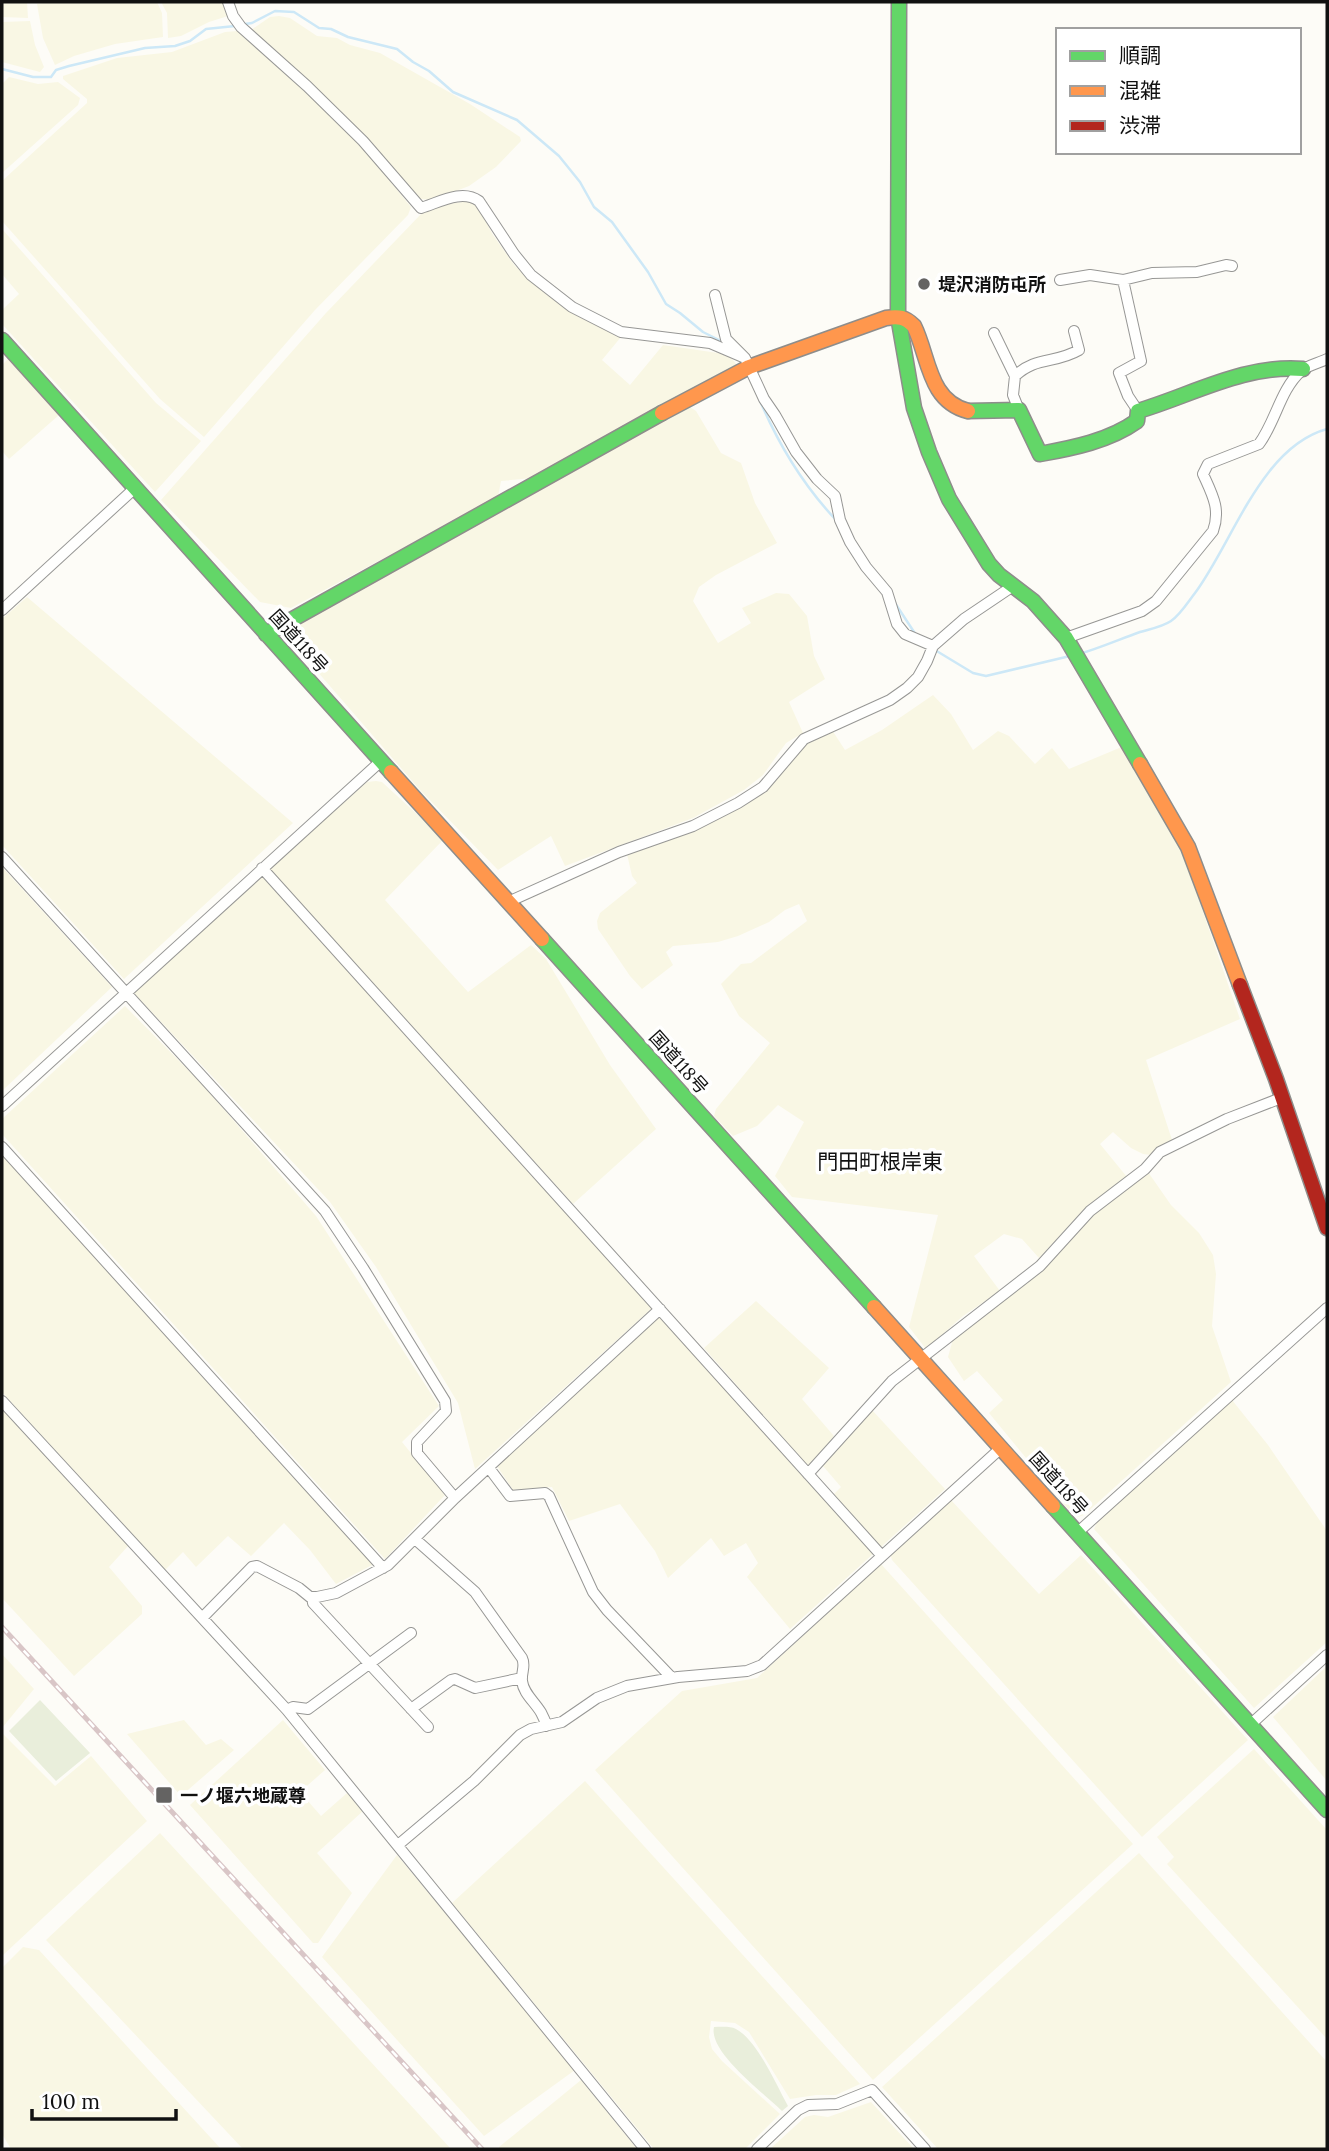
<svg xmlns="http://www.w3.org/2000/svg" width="1329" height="2151" viewBox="0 0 1329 2151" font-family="Lora,'Noto Sans JP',serif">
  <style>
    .farmland { fill: #f9f7e4 }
    .cemetery { fill: #e9eedb }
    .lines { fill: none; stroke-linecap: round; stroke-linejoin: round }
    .stream { stroke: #cde8f7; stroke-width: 2.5 }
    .street-casing { stroke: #979795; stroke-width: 12 }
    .fast-casing { stroke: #8e8d8b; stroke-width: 17 }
    .slow-casing { stroke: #8e8d8b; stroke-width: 17 }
    .jam-casing { stroke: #8e8d8b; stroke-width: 17 }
    .street { stroke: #fffffe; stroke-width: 10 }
    .fast { stroke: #63d668; stroke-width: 14 }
    .slow { stroke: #ff974d; stroke-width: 14 }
    .jam { stroke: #b3261e; stroke-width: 14 }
    .rail-casing { stroke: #d9c6c7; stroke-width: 5 }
    .rail { stroke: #fff; stroke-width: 2.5; stroke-dasharray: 8; stroke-linecap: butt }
    .poi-dot { fill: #646362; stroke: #fff; stroke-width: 2.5 }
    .labels { text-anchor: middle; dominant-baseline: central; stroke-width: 7; stroke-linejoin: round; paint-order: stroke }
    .poi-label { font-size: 18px; font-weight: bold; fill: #111; stroke: #fff; text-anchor: start }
    .street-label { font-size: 18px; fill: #111; stroke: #fff }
    .quarter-label { font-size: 21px; fill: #111; stroke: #fff }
  </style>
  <rect width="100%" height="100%" fill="#fdfcf7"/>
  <!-- farmland -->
  <path class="farmland" d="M2,2H27L28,18L2,17Z
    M49,2H157L162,13L163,37L115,44L74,56L55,65L43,38L37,4Z
    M161,2H222L228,16L209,22L181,36L168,38L167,13Z
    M279,16L290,18L317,36L337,38L350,45L380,53L470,104L520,137L521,141L496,167L469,186L433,200L420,199L410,191L375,146L298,71L251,30L270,17Z
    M30,21L35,45L44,67L40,72L2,62V22Z
    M238,31L305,89L359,143L411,207L408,215L315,310L204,437L160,399L2,221V181L87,103V99L63,79V76L117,58L172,52L225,32Z
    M9,77L38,84L58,82L80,98L78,105L2,173V84Z
    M469,201L478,207L493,235L515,266L547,295L577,316L621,337L602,360L630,385L663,345L725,354L734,361L737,366L533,478L501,481L498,497L291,608L260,602L161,500L326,313L422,213L448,204Z
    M2,229L156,403L201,441L155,492L2,324V310L19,294L2,274Z
    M9,358L59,415L9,459L2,451V365Z
    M687,405L696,411L721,453L741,463L755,503L777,543L716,575L699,587L693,601L718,643L751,623L742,608L776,593L789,594L807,616L814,656L825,679L789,702L803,733L786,743L763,775L744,790L693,818L565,866L551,836L498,870L420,790L284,633L288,626Z
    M27,597L293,823L124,979L2,845V619Z
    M933,695L951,714L973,750L998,731L1009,736L1035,764L1052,748L1069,769L1124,746L1180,845L1240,1019L1146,1060L1172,1140L1151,1155L1143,1154L1131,1148L1113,1132L1100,1144L1127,1177L1076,1218L1039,1258L1022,1239L1004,1234L974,1256L1000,1291L963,1316L926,1349L909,1327L938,1215L792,1197L775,1176L804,1122L778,1105L757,1126L733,1136L714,1116L716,1109L770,1043L739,1016L721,984L741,964L751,963L807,921L799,904L785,910L769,922L738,936L718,942L673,946L666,952L673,965L642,989L630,976L598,929L597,921L600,913L637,883L632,876L627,854L741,807L768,789L793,755L806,743L832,730L845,750L882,730Z
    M376,781L382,782L444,839L385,900L468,992L531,945L546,959L610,1065L656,1129L573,1204L269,868L367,782Z
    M2,867L112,987L2,1091Z
    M263,876L652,1308L475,1469L458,1403L376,1267L330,1202L134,993Z
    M125,1006L202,1084L316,1216L439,1406L402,1442L445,1495L385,1559L2,1134V1119Z
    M2,1155L374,1564L336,1584L310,1550L284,1523L251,1556L228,1536L196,1567L183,1552L165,1570L2,1392Z
    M1148,1172L1171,1205L1199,1233L1213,1255L1216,1274L1212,1326L1231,1382L1084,1515L1078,1517L1073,1515L989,1413L1003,1400L977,1371L964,1381L948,1357L953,1339L1094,1213Z
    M756,1301L829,1368L802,1399L834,1436L809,1467L704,1348Z
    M659,1316L873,1554L790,1629L747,1577L758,1563L746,1543L724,1556L711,1538L668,1578L655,1551L620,1504L569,1521L552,1487L513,1490L497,1466Z
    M1232,1400L1268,1445L1327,1531V1642L1254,1708L1094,1529L1098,1520Z
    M2,1408L129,1545L109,1567L142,1606V1614L74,1676L2,1598Z
    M872,1410L945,1489L881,1547L834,1494L841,1487L823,1466Z
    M950,1499L1039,1594L1081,1555L1248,1740L1142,1837L892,1560L890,1553Z
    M881,1564L1133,1844L873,2080L595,1770L682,1691L757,1678Z
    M2,1654L34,1689L2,1728Z
    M1327,1666V1781L1273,1717Z
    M184,1720L206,1745L221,1739L234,1750L181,1796L127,1734Z
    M283,1720L325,1770L300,1792L321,1816L347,1793L363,1811L317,1853L352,1893L318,1943H313L190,1805Z
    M2,1733L55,1786L91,1756L147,1821L2,1956Z
    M1254,1749L1327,1830V2039L1167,1864L1174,1857L1157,1837Z
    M585,1781L860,2084L836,2095H816L790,2099L749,2032L735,2023L711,2021L709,2037L712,2049L722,2061L780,2114L745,2149H654L452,1903Z
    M160,1833L451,2149H243L46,1940Z
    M1139,1853L1327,2062V2149H938L882,2087Z
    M397,1855L575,2070L484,2136L322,1957Z
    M23,1947L39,1950L221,2149H11L2,2134V1968Z
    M581,2080L637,2149H499V2147Z
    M871,2102L914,2149H770L805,2117L814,2115L828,2117Z"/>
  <!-- cemetery -->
  <path class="cemetery" d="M40,1700L90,1753L56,1781L9,1731Z
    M714,2027C722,2027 730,2026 736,2029C758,2041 776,2085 788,2106L782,2111C765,2094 708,2052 714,2027Z"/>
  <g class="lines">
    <!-- stream -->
    <path class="stream" d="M245,24L252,23L275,11L294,12L319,28L331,29L348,37L397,49L413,62L429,71L453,92L517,120L559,156L580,182L594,207L612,222L648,272L666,304L680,313L703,332L723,342
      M2,69L33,77H51L56,70L69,66L145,48L175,46L190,41L206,29L235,26
      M761,403C779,445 805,487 836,520
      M895,603L916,635
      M935,650L973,673L986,676L1070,656
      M1079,654C1100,648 1120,639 1140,632C1150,629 1162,627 1171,621C1180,615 1188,602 1195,593C1233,542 1261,447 1327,429"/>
    <defs>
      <path id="street" d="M228,2L233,16L241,27L307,86L363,141L421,208C440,202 462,189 479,201L514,254L531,275L572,307L621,332L710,343L745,358
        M1060,280L1090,275L1123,280L1152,273L1197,272L1226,265L1232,266
        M1123,280L1141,361L1119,373L1128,396L1138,411
        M715,295L726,339L745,358L764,399L775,415L796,452L817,479L835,496L840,520L850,542L866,567L887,592L897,624L905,634L933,646
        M994,333L1015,376
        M1019,410L1013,395L1015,376C1036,356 1055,364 1079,350L1074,331
        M2,610L135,488
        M1066,638L1142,611L1156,601L1213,531C1221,509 1212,494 1203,474L1208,464L1259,444C1276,421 1280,390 1301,371C1308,365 1319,363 1327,359
        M2,857L325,1211L363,1268L445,1401L446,1411L417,1442V1453L455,1498
        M262,868L882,1556
        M508,902L619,852L693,826L738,803L763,787L804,739L890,700L907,688L918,677L927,661L933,646L964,619L1013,586
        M2,1106L381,761
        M2,1147L383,1568
        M2,1401L287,1710L645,2149
        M489,1468L510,1496L545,1493L549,1496L593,1592L607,1610L672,1678
        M808,1474L892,1381L1040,1266L1090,1211L1145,1169L1160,1152L1227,1119L1281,1098
        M1077,1533L1327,1308
        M415,1539L475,1592L522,1658C526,1666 521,1672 522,1681C524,1698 543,1706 546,1726
        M312,1597L313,1603L428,1727
        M203,1617L252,1567L257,1566L299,1588L310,1597H317L336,1593L388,1565L455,1498L660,1309
        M411,1709L451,1680L455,1679L475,1688L522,1678
        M287,1710L293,1707L308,1709L411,1633
        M1250,1725L1327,1655
        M398,1845L474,1781L520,1735L531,1729L562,1722L597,1698L627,1686L678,1677L747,1671L762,1665L1001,1448
        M757,2149L798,2110L808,2105L837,2104L872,2090L925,2149"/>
      <path id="fast" d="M899,2L898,316L914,408L929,452L949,499L989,564L999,575L1033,601L1066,638L1140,764
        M2,340L391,772
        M968,411L1019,410L1040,454C1073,448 1109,441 1137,421L1138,411C1192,395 1245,364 1303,369
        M266,634L662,413
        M542,939L874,1307
        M1053,1506L1327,1810"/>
      <path id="slow" d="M662,413L749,367L886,318C899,316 905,317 914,326C929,356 928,401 968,411
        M1140,764L1188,847L1240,985
        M391,772L542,939
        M874,1307L1053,1506"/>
      <path id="jam" d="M1240,985L1276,1079L1327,1228"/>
    </defs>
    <!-- street casing -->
    <use href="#street" class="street-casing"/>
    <!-- fast casing -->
    <use href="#fast" class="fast-casing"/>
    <!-- slow casing -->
    <use href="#slow" class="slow-casing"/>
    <!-- jam casing -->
    <use href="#jam" class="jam-casing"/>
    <!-- street -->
    <use href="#street" class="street"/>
    <!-- fast -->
    <use href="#fast" class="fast"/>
    <!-- slow -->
    <use href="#slow" class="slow"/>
    <!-- jam -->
    <use href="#jam" class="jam"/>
    <defs>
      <path id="rail" d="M2,1627L482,2149"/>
    </defs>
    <!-- rail casing -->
    <use href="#rail" class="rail-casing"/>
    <!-- rail -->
    <use href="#rail" class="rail"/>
  </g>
  <!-- markers -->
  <g class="poi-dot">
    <circle cx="924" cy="284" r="7"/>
    <rect x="155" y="1786" width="18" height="18" rx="3.5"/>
  </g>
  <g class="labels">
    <!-- poi labels -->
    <g class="poi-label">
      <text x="938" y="284">堤沢消防屯所</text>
      <text x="180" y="1795">一ノ堰六地蔵尊</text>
    </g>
    <!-- street labels -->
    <g class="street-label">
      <text transform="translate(299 641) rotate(48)">国道118号</text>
      <text transform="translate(679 1062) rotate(48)">国道118号</text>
      <text transform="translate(1059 1483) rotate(48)">国道118号</text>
    </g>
    <!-- quarter labels -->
    <g class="quarter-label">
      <text x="880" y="1161">門田町根岸東</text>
    </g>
  </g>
  <!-- border -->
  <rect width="1329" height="2151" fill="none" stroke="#111111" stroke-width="7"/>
  <!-- legend -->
  <rect x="1056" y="28" width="245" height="126" fill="#ffffff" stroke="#a0a0a0" stroke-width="2"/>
  <rect x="1070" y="51" width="35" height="10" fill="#63d668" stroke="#a0a0a0" stroke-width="2"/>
  <text x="1119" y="63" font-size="21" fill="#111111">順調</text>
  <rect x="1070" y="86" width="35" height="10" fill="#ff974d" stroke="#a0a0a0" stroke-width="2"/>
  <text x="1119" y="98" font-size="21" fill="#111111">混雑</text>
  <rect x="1070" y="121" width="35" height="10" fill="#b3261e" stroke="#a0a0a0" stroke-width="2"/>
  <text x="1119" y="133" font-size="21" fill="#111111">渋滞</text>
  <!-- scale -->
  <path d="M32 2109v10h144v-10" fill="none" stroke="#111111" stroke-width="3.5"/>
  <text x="42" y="2109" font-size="21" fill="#111111" stroke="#ffffff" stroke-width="5" paint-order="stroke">100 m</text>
</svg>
